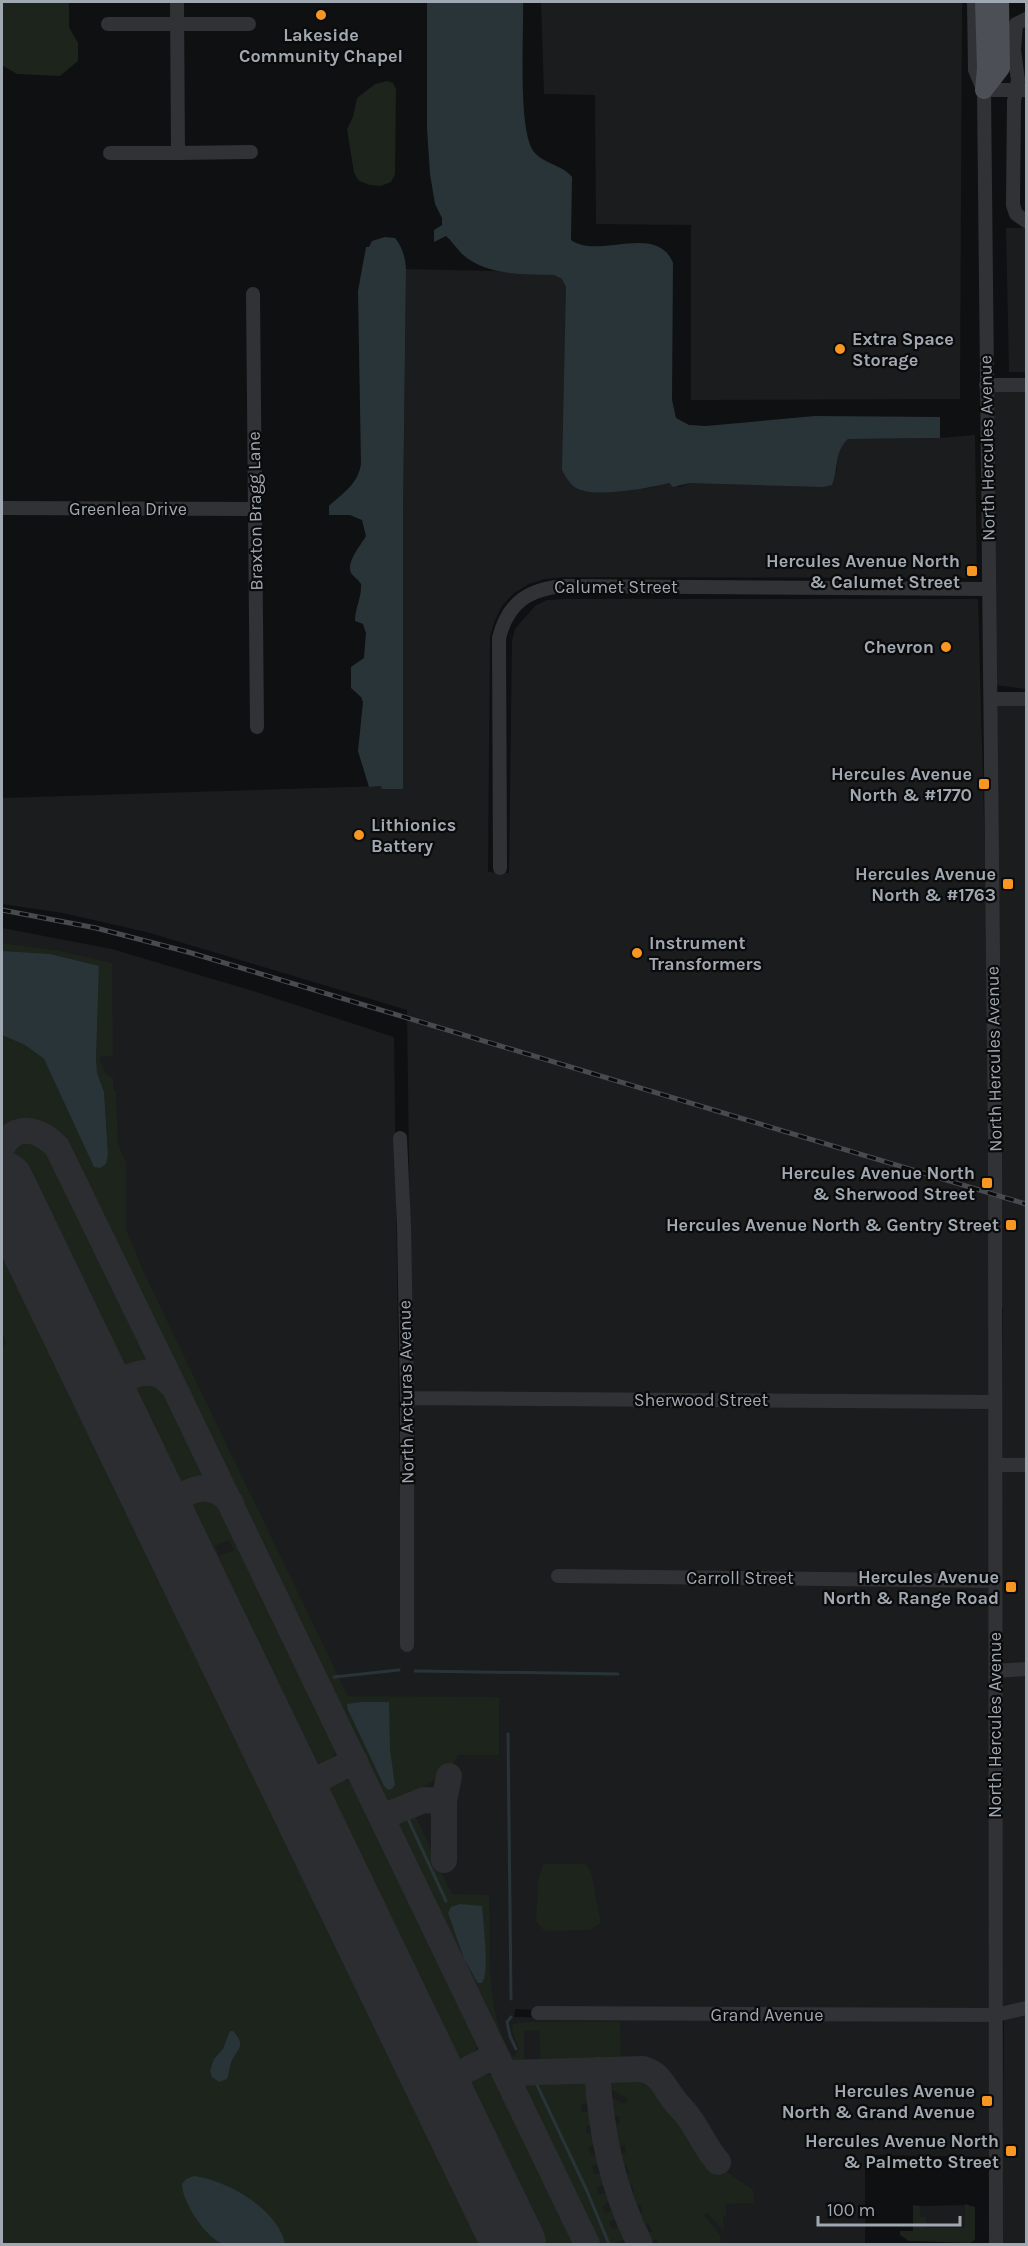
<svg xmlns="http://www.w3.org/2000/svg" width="1028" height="2246" viewBox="0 0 1028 2246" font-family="Karla,sans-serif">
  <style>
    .built { fill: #1b1c1e }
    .green { fill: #1c241c; fill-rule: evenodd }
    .water { fill: #293439 }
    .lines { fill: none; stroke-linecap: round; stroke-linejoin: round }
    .stream { stroke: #293439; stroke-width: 3 }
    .taxiway { stroke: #2b2d30; stroke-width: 26 }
    .runway { stroke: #2b2d30; stroke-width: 64 }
    .minor { stroke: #303236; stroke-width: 14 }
    .major { stroke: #4c4f55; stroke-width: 18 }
    .rail-casing { stroke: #474a4f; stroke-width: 5 }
    .rail { stroke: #0b0b0c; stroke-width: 3; stroke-dasharray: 9; stroke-linecap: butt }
    .poi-dot { fill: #f79622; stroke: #0b0b0c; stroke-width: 2 }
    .labels { text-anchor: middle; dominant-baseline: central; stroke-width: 4.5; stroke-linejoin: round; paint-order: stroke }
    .poi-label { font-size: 18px; font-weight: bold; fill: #a0a8b2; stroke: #0b0b0c; text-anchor: end }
    .street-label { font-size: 18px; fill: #a0a8b2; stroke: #0b0b0c }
  </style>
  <rect width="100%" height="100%" fill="#0f1011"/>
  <!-- built -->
  <path class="built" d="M541,2H962L960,399L691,400V225L596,224L595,95L544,94Z
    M1006,228H1026V372H1009Z
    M406,269L495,271L554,275L562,279L566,287L582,491L598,492L648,488L670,482L679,487L690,483L836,473L839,448L848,439L940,438L975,435L977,578L565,577L544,579L529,584L514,593L502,606L495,620L490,636L488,872L509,873L512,640L515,629L535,606L547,600L566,599H978L987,927L990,1396L412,1392L407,1010L146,932L63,913L2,904V798L381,786L403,788V514Z
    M992,391H1026V689L996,685Z
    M996,704H1026V1460H1001L1003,1308H999Z
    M2,928L112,949L253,991L394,1037L402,1651L412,1650V1403L990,1407V1575L554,1571L553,1581L990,1586L991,2010L534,2008V2010L515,2009L514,2017L722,2020L991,2021V2157L865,2155V2244H446L2,1477Z
    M1001,1471H1026V1664L1000,1665Z
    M1026,1675V2003L1001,2008L1000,1676Z
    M1026,2014V2244H1002L1004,2019Z
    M965,2205V2228H926V2217H920V2206Z"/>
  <!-- green -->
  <path class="green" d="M2,2H69V27L78,43V61L60,76L17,74L3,66Z
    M387,81L393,83L396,89L395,174L391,182L381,186L370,185L359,181L354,173L347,129L353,117L357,98L375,84Z
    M2,943L60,951L112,963L113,1056H101L99,1059L106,1074L113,1078V1089L116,1091L118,1144L126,1163V1229L142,1268L181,1350L348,1696L499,1697V1755H458C449,1775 427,1784 410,1794C405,1797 399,1803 393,1803C386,1804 382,1799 378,1794L60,1140C41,1120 26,1120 2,1131V1035L25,1045L44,1059L94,1166L100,1168L106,1164L108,1154L104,1092L97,1073L96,1058L99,967L50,954L2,951ZM348,1710L390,1749L395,1785L384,1786Z
    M22,1137L38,1138L50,1148L154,1363L129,1364L111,1373L8,1158C7,1146 11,1142 22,1137Z
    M2,1222L72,1366L496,2244H2V1349L6,1343L2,1330Z
    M144,1381H152L168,1391L211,1479L192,1478L168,1489L126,1402C127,1390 132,1384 144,1381Z
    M203,1497H212L224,1505L340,1744C331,1767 318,1769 298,1760L185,1525C185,1511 189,1501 203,1497ZM229,1540L234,1550L219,1556L215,1546Z
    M341,1781H351L360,1786L480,2036C478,2058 458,2065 440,2054L322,1809C322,1793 325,1785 341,1781Z
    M411,1813L415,1815L452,1894L488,1895L489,1897C491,1949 484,2013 513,2057L519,2049L512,2030L513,2024L524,2022H620L621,2058L613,2065L541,2066L539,2030L524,2031V2067L504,2058L397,1833L396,1826L399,1819ZM448,1913L485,1961L475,1978L464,1959Z
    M543,1864H585L591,1872L601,1923L590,1930L544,1931L536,1921L538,1881Z
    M629,2073L649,2077L656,2082L716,2164L753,2190L754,2203L726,2204V2215L723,2216L724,2231L707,2213L704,2215L720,2235L721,2244H659L656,2239L644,2244L641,2239L643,2235L652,2231L648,2224L637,2229L633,2224L632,2217L643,2212L640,2204L628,2208L624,2203L623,2196L634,2192L632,2185L620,2188L617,2177L629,2173L627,2166L615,2167L613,2157L615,2155L626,2153L625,2145L612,2147L610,2146L607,2125L620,2123L619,2116L605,2117L602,2093L625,2104L628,2099L603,2085L600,2077L601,2074Z
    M483,2074L494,2076L501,2081L580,2244H532L463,2102C462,2087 468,2079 483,2074Z
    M588,2075L592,2079L594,2103L581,2105V2112L596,2111L599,2124L586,2126V2133H600L601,2144L589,2146L590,2155L604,2154V2164L592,2166L594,2174L607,2173L609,2183L597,2187L599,2194L612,2192L613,2200L602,2206L606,2213L616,2209L620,2217L609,2222L612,2229L623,2226L628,2233L627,2238L618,2242L619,2244H595L524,2098L525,2085L534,2076Z
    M965,2204L975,2207V2240L970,2243L909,2241L900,2235V2231H913V2205L920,2206V2217H926V2228H965Z"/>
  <!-- water -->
  <path class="water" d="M427,2H523C524,35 518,122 532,149C541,164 562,164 572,177L571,240C598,260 657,222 673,263L672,400L676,418L689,425L706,426L815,416L940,417V438L848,439C834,452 839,467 832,485L823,487L690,483L673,487L669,483C650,488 599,497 581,490C571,487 567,479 562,470L566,287L562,279L554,275C523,274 487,276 462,254C456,248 452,241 446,236L434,242V230L442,225V218L435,204L430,174L427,128Z
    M385,237L395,238C403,248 405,257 406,269L403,514V789H382L381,786L369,787L358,751L363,702L361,697L351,688V667L364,658L366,633L363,624L355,621C355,608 362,597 361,584C358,579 354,577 351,573C346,562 361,545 366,536L362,520L350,515H329V506C343,493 358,484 361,464L358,291L366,247H369L372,241Z
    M2,951L50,954L99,966L96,1058L97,1073L104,1092L108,1155L106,1164L100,1168L94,1167L44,1059L25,1045L2,1035Z
    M361,1702H389L390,1749L395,1785L392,1789L388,1790L384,1786L348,1710L347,1704Z
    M460,1904L482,1906C483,1921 490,1972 482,1983H478L475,1978L464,1959L448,1913L451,1907Z
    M230,2031H233C248,2047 236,2049 231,2063C229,2068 229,2073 227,2079L219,2082L212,2077L210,2071L214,2059L223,2049Z
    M194,2176C227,2180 279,2210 285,2244C271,2245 235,2246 223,2244C206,2238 182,2202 182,2184L186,2179Z"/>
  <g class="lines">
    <!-- stream -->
    <path class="stream" d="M415,1671L618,1674
      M334,1677L399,1670
      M508,1734L511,1999
      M408,1819L446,1901
      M511,2017L507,2022L510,2036L516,2049
      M537,2085L587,2191L609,2244"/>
    <!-- taxiway -->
    <path class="taxiway" d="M2,1147C16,1122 40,1129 57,1147L174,1387
      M113,1413C114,1405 114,1396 117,1389C125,1374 149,1368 163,1377C167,1380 170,1384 174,1387L587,2244
      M171,1533C171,1527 170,1520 171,1514C175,1495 198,1483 216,1491C221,1493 227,1499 231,1503
      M294,1791L355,1761
      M444,1801L449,1776
      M382,1817L424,1800L444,1801V1860
      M597,2070C601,2133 612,2188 640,2244
      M505,2073L643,2069C660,2074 662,2084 672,2097C677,2105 685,2111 690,2119C700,2133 706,2149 718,2162
      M437,2085L496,2055"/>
    <!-- runway -->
    <path class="runway" d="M2,1183L514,2244"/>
    <!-- minor -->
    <path class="minor" d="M177,2L178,153L251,152
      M974,2L975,70L983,89
      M1026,19L1016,24L1014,50L1018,80L1014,101L1013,205L1016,214L1026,221
      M108,24H249
      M986,83L984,90L995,1147L996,2244
      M984,90H1026
      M110,153H178
      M253,294L257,727
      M986,385H1026
      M2,508L254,509
      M991,699H1026
      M500,868L499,638C508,602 529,589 564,586L989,589
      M400,1138L404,1226L407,1398V1645
      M407,1398L995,1402
      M995,1465H1026
      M558,1576L995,1581
      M996,1671L1026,1669
      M538,2013L996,2015L1026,2008"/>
    <!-- major -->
    <path class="major" d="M984,90L1001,68L1000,2
      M984,90L986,68L984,2"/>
    <defs>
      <path id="rail" d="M2,910L96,928L188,952L1026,1204"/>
    </defs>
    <!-- rail casing -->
    <use href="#rail" class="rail-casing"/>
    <!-- rail -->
    <use href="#rail" class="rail"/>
  </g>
  <!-- markers -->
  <g class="poi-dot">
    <circle cx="321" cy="15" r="6"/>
    <circle cx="840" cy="349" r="6"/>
    <rect x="966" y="565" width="12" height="12" rx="3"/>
    <circle cx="946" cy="647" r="6"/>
    <rect x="978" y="778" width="12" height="12" rx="3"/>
    <circle cx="359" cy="835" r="6"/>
    <rect x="1002" y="878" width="12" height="12" rx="3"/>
    <circle cx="637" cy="953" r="6"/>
    <rect x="981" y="1177" width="12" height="12" rx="3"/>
    <rect x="1005" y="1219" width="12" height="12" rx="3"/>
    <rect x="1005" y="1581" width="12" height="12" rx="3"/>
    <rect x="981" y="2095" width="12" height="12" rx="3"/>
    <rect x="1005" y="2145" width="12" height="12" rx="3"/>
  </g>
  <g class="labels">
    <!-- poi labels -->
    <g class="poi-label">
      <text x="321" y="35" text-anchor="middle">Lakeside<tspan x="321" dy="21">Community Chapel</tspan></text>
      <text x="852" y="339" text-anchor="start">Extra Space<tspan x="852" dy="21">Storage</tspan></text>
      <text x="960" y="561">Hercules Avenue North<tspan x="960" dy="21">&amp; Calumet Street</tspan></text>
      <text x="934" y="647">Chevron</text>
      <text x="972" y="774">Hercules Avenue<tspan x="972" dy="21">North &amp; #1770</tspan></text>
      <text x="371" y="825" text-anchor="start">Lithionics<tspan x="371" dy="21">Battery</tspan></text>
      <text x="996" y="874">Hercules Avenue<tspan x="996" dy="21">North &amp; #1763</tspan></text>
      <text x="649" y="943" text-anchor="start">Instrument<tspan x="649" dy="21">Transformers</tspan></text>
      <text x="975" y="1173">Hercules Avenue North<tspan x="975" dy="21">&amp; Sherwood Street</tspan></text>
      <text x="999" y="1225">Hercules Avenue North &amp; Gentry Street</text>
      <text x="999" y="1577">Hercules Avenue<tspan x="999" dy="21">North &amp; Range Road</tspan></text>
      <text x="975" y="2091">Hercules Avenue<tspan x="975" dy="21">North &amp; Grand Avenue</tspan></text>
      <text x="999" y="2141">Hercules Avenue North<tspan x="999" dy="21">&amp; Palmetto Street</tspan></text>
    </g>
    <!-- street labels -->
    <g class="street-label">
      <text transform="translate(987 448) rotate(-91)">North Hercules Avenue</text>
      <text x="128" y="509">Greenlea Drive</text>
      <text transform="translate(255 511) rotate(-91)">Braxton Bragg Lane</text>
      <text x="616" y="587">Calumet Street</text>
      <text transform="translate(994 1059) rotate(-91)">North Hercules Avenue</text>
      <text transform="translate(406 1392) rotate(-91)">North Arcturas Avenue</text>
      <text x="701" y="1400">Sherwood Street</text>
      <text x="740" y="1578">Carroll Street</text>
      <text transform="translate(995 1725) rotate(-90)">North Hercules Avenue</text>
      <text x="767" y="2015">Grand Avenue</text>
    </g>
  </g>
  <!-- border -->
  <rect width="1028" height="2246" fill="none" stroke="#a0a8b2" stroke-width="6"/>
  <!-- scale -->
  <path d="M818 2216v9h142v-9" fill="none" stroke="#a0a8b2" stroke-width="3"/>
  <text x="827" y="2216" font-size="18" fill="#a0a8b2" stroke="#0b0b0c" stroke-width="4.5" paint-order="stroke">100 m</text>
</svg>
